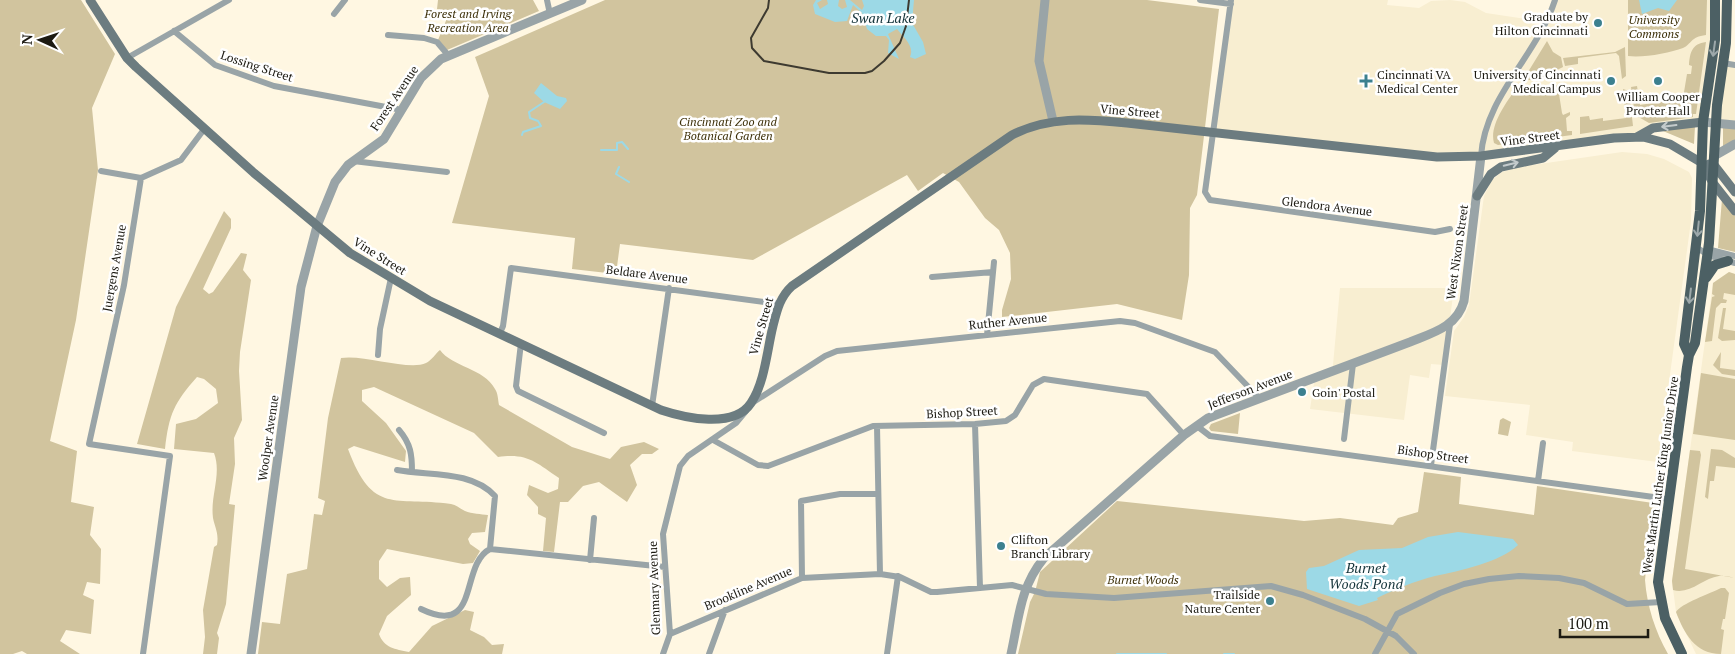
<svg xmlns="http://www.w3.org/2000/svg" width="1735" height="654" viewBox="0 0 1735 654" font-family="'PT Serif',serif">
  <style>
    .built { fill: #f8eed1 }
    .green { fill: #d1c49e }
    .water { fill: #9cd9e6 }
    .lines { fill: none; stroke-linecap: round; stroke-linejoin: round }
    .stream { stroke: #9cd9e6; stroke-width: 2 }
    .minor { stroke: #99a4a7; stroke-width: 6 }
    .tertiary { stroke: #99a4a7; stroke-width: 9 }
    .secondary { stroke: #6c7c80; stroke-width: 9 }
    .primary { stroke: #4c6064; stroke-width: 10 }
    .rail { stroke: #3d3a30; stroke-width: 2 }
    .oneway { stroke: #9da8aa }
    .oneway2 { stroke: #c4cbcc }
    .poi-dot { fill: #3c808f; stroke: #fff; stroke-width: 2 }
    .labels { text-anchor: middle; dominant-baseline: central; stroke-width: 5; stroke-linejoin: round; paint-order: stroke }
    .park-label { font-size: 12px; font-style: italic; fill: #3d3009; stroke: #fff }
    .poi-label { font-size: 12px; fill: #1c1a12; stroke: #fff; text-anchor: end }
    .street-label { font-size: 12px; fill: #1c1a12; stroke: #fff }
    .water-label { font-size: 14px; font-style: italic; fill: #133238; stroke: #fff }
  </style>
  <rect width="100%" height="100%" fill="#fff7e2"/>
  <!-- built -->
  <path class="built" d="M1231,0H1388L1387,5L1419,8L1431,1L1450,0L1465,2L1486,13L1526,19L1544,28L1555,0H1715L1703,122L1653,128L1637,137L1471,157L1213,132Z
    M1723,63L1735,65V125L1716,123Z
    M1622,152L1647,154L1664,159L1689,172L1692,178L1691,221L1658,462L1572,451L1573,442L1526,435L1530,405L1445,396L1454,331L1464,317L1469,305L1484,196L1492,180L1502,172L1519,167Z
    M1729,272L1735,274V654H1696L1676,612L1672,581L1713,283Z
    M1340,288H1454L1444,365L1431,364L1429,378L1410,375L1404,420L1310,409L1314,383L1332,376Z"/>
  <!-- green -->
  <path class="green" d="M0,0H81L115,54L92,108L98,170L76,320L50,441L77,451L71,502L94,507L90,535L101,549L100,584L87,582L83,595L94,600L91,634L66,630L60,641L80,654H27L22,651L13,654H0Z
    M438,0H533L539,11L447,50L438,40L450,11L437,9Z
    M605,0H1147L1219,9L1197,195L1190,208L1189,275L1182,320L1117,304L1002,317V310L1011,279L1010,253L999,230L985,218L959,182L943,173L918,191L907,175L753,260L620,244L616,274L572,269L575,238L452,223L489,96L475,57Z
    M1628,0H1707L1706,35C1690,37 1692,44 1683,48C1670,53 1643,58 1628,56Z
    M1547,41L1553,52L1561,57L1563,67L1537,80H1523Z
    M1706,42L1696,114H1693V117L1649,123L1635,115L1631,87L1637,86L1640,105L1683,98L1687,74H1691L1692,66L1689,65C1690,52 1692,44 1706,42Z
    M1625,47L1626,76L1622,79L1619,56L1616,53L1578,58V64L1565,66L1563,58L1615,52Z
    M1559,84L1563,90L1559,94L1562,113L1563,115L1570,112V115L1566,118L1567,131H1572V135L1498,145L1494,143C1489,126 1506,103 1515,90C1531,98 1544,92 1559,84Z
    M1623,89L1629,91L1633,126L1580,134V117L1589,116L1590,120L1603,118V121L1626,118Z
    M1695,126L1694,144L1663,131Z
    M1723,127L1735,129V140L1723,147Z
    M1722,199L1735,216V252L1718,248Z
    M224,211L231,219V228L203,289L209,294L213,292L241,253L247,254L243,270L251,280L240,352L239,371L242,420L234,438L235,464L229,504L235,505L226,604L217,633L219,638L217,654H203L205,637L203,610L214,547L217,545C219,533 215,528 213,518C210,496 222,474 214,453L174,449L176,424L196,419L218,403L216,389L204,379L197,377C174,403 169,414 165,449L137,444L176,307Z
    M1729,272L1735,274V295L1724,293L1723,299L1727,300L1726,303H1721L1716,308L1712,341L1705,342L1712,297L1715,296L1712,294L1713,283Z
    M1723,308H1726L1723,329L1735,331V340L1722,341L1718,338Z
    M440,350C452,367 484,368 495,389C498,393 498,400 499,405L572,447L610,459L621,447L644,442L659,449L652,454H642L630,465L637,485L627,502L599,482L583,486L568,502H560L554,552L543,551L546,518L538,514V507L527,495L529,485L548,493L558,489L559,478C535,462 528,453 498,457L474,433L374,387L362,390V401L386,423L406,451L405,462L354,446L348,449C373,516 394,496 451,504C457,505 460,509 465,511C472,514 481,514 488,515L485,532L472,533L468,539L470,544L480,551L473,563L463,564L387,549L379,561V579L387,587L400,578L410,577L411,595L387,616L379,634C384,648 395,649 409,652L432,626L465,610L474,612L470,630L484,637L492,645L504,644L502,654H258L262,622L280,624L287,574L307,569L314,514L322,515L325,501L318,498L328,418L341,358C363,354 409,371 426,363C431,361 436,353 440,350Z
    M1721,352L1720,368L1735,370V376L1722,374L1713,365Z
    M1701,373L1735,379V440L1693,434Z
    M1240,413L1238,434L1211,431L1209,428L1211,424Z
    M1503,418L1511,422L1508,436L1498,434L1500,420Z
    M1711,449L1722,450L1735,458V468L1716,466L1714,481H1710L1708,499L1705,497Z
    M1690,450L1700,451L1701,455L1685,569L1735,578C1730,577 1724,575 1719,576C1703,578 1690,595 1673,590L1672,581Z
    M1424,472L1461,477L1459,504L1534,515L1537,486L1653,503L1645,580C1647,606 1655,631 1668,654H1018L1030,602L1035,592L1040,572L1117,501L1304,521L1340,518L1393,525L1398,518L1418,512Z
    M1721,588H1725L1729,593L1725,619H1723L1721,629L1724,630L1721,654C1695,654 1684,633 1676,612C1680,604 1711,593 1721,588Z"/>
  <!-- water -->
  <path class="water" d="M816,0H822L817,3L820,9L828,4L827,0H839L838,6L842,9L847,7L845,0H850L862,10L864,6L862,0H914L912,23L923,42L926,54L915,59L910,57C915,46 903,37 897,29L888,34L899,59L888,53L889,40L886,36H876L867,29L862,13L853,5L847,21L835,22L815,14L813,5Z
    M1639,0H1677L1669,11L1658,8L1642,14Z
    M541,83L557,96L566,98L567,101L560,109L544,102L534,93Z
    M1458,532L1513,539L1518,545C1501,562 1459,571 1435,576C1415,581 1393,590 1377,598L1378,600L1359,606L1307,589L1306,572L1309,568L1324,566L1359,550L1402,548L1428,537Z"/>
  <g class="lines">
    <!-- stream -->
    <path class="stream" d="M522,135L523,132L541,126L538,121L530,118L529,112L544,102
      M601,150H617V143L622,142L628,149
      M619,167L616,174L629,182
      M1117,654H1166
      M1224,654H1234"/>
    <!-- minor -->
    <path class="minor" d="M547,0L550,14
      M1200,0L1231,4
      M1231,0L1205,192L1210,200L1435,232L1450,229
      M334,14L345,0
      M174,31L215,65L274,86L402,110
      M388,35L424,38L437,42L448,55
      M127,58L229,0
      M1723,63L1735,65
      M1481,156C1485,96 1537,56 1555,0
      M353,161L447,172
      M101,171L141,178
      M1696,247L1708,255L1735,263
      M1707,249L1735,256
      M932,277L993,272
      M500,333L503,326L511,268L779,304
      M987,335L994,262
      M521,343L516,386L518,391L604,433
      M378,355L380,329L391,278
      M752,403L825,356L837,351L1120,321L1135,323L1215,352L1259,398
      M652,406L669,288
      M975,424L980,588
      M877,426L880,574
      M1197,426L1210,436L1668,499
      M399,430C411,444 412,455 412,472
      M1344,439L1353,364
      M713,440L758,465L768,466L873,426L975,424L1006,421L1015,415L1033,385L1044,379L1147,394L1184,435
      M1431,465L1450,324
      M397,470C429,476 471,470 495,496L490,549
      M1538,481L1543,443
      M490,549L665,567
      M590,560L594,518
      M802,578L801,501L840,494H878
      M421,609C481,638 459,565 490,549
      M670,634L802,578L880,574L900,577L931,592H937L1012,585L1046,594L1114,598L1271,586L1303,595L1365,619L1396,636L1414,654
      M143,654L170,456L89,444L124,285L141,178L181,160L205,128
      M663,654L670,634L663,534L680,466L688,456L736,423L746,411
      M709,654L725,610
      M887,654L898,576
      M1375,654L1397,614L1440,593L1464,584L1489,579L1519,576L1559,578L1584,583L1627,604L1661,602"/>
    <!-- tertiary -->
    <path class="tertiary" d="M1045,0L1039,61L1053,121
      M1703,122L1735,125
      M1714,156L1735,144
      M251,654L301,287L317,226L335,182L348,165L384,139L421,78L441,59L582,0
      M1011,654C1019,618 1020,587 1044,558L1184,435L1208,418L1410,342C1432,333 1457,327 1464,301L1481,156"/>
    <!-- secondary -->
    <path class="secondary" d="M90,0L127,58L136,67L254,173L350,253L430,301L661,410C685,418 734,429 751,403C765,382 767,350 773,326C777,310 780,297 792,286L1012,135C1049,116 1087,119 1127,123L1437,157L1481,156L1614,138L1643,137L1670,144L1702,163L1713,183L1735,211
      M1637,137L1653,128L1703,122
      M1709,164L1714,165L1735,192
      M1477,196L1491,174L1501,167L1543,158L1555,148"/>
    <!-- primary -->
    <path class="primary" d="M1706,278L1715,265L1728,261
      M1689,355L1684,344L1700,211L1703,122L1715,40V0
      M1682,654L1665,618L1658,582L1687,367L1689,355L1695,343L1709,243L1717,105L1726,43L1727,0"/>
    <!-- rail -->
    <path class="rail" d="M769,0L768,8L751,38L752,48L764,61L829,73H865L872,71L884,61L900,43L906,26L909,0"/>
  </g>
  <!-- one-way arrows -->
  <defs><path id="oneway-shaft" d="M-6 0H5M1.5-3L5.5 0L1.5 3" fill="none" stroke-width="1.6" stroke-linecap="round" stroke-linejoin="round" transform="scale(1.25)"/></defs>
  <g class="oneway">
    <use href="#oneway-shaft" transform="translate(1714 49) rotate(98)"/>
    <use href="#oneway-shaft" transform="translate(1698 229) rotate(96)"/>
    <use href="#oneway-shaft" transform="translate(1690 296) rotate(97)"/>
  </g>
  <g class="oneway2">
    <use href="#oneway-shaft" transform="translate(1669 126) rotate(173)"/>
    <use href="#oneway-shaft" transform="translate(1511 164) rotate(-14)"/>
  </g>
  <!-- markers -->
  <g class="poi-dot">
    <circle cx="1598" cy="23" r="5"/>
    <path d="M1363.5 73.5h5v5h5v5h-5v5h-5v-5h-5v-5h5z"/>
    <circle cx="1611" cy="81" r="5"/>
    <circle cx="1658" cy="81" r="5"/>
    <circle cx="1302" cy="392" r="5"/>
    <circle cx="1001" cy="546" r="5"/>
    <circle cx="1270" cy="601" r="5"/>
  </g>
  <g class="labels">
    <!-- park labels -->
    <g class="park-label">
      <text x="468" y="13">Forest and Irving<tspan x="468" dy="14">Recreation Area</tspan></text>
      <text x="1654" y="19">University<tspan x="1654" dy="14">Commons</tspan></text>
      <text x="728" y="121">Cincinnati Zoo and<tspan x="728" dy="14">Botanical Garden</tspan></text>
      <text x="1143" y="579">Burnet Woods</text>
    </g>
    <!-- poi labels -->
    <g class="poi-label">
      <text x="1588" y="16">Graduate by<tspan x="1588" dy="14">Hilton Cincinnati</tspan></text>
      <text x="1377" y="74" text-anchor="start">Cincinnati VA<tspan x="1377" dy="14">Medical Center</tspan></text>
      <text x="1601" y="74">University of Cincinnati<tspan x="1601" dy="14">Medical Campus</tspan></text>
      <text x="1658" y="96" text-anchor="middle">William Cooper<tspan x="1658" dy="14">Procter Hall</tspan></text>
      <text x="1312" y="392" text-anchor="start">Goin' Postal</text>
      <text x="1011" y="539" text-anchor="start">Clifton<tspan x="1011" dy="14">Branch Library</tspan></text>
      <text x="1260" y="594">Trailside<tspan x="1260" dy="14">Nature Center</tspan></text>
    </g>
    <!-- street labels -->
    <g class="street-label">
      <text transform="translate(257 66) rotate(18)">Lossing Street</text>
      <text transform="translate(394 98) rotate(-56)">Forest Avenue</text>
      <text transform="translate(1130 111) rotate(5)">Vine Street</text>
      <text transform="translate(1530 138) rotate(-7)">Vine Street</text>
      <text transform="translate(1327 206) rotate(7)">Glendora Avenue</text>
      <text transform="translate(1457 252) rotate(-82)">West Nixon Street</text>
      <text transform="translate(380 256) rotate(32)">Vine Street</text>
      <text transform="translate(114 268) rotate(-80)">Juergens Avenue</text>
      <text transform="translate(647 274) rotate(7)">Beldare Avenue</text>
      <text transform="translate(1008 321) rotate(-6)">Ruther Avenue</text>
      <text transform="translate(761 326) rotate(-74)">Vine Street</text>
      <text transform="translate(1250 389) rotate(-21)">Jefferson Avenue</text>
      <text transform="translate(962 412) rotate(-3)">Bishop Street</text>
      <text transform="translate(268 438) rotate(-82)">Woolper Avenue</text>
      <text transform="translate(1433 454) rotate(8)">Bishop Street</text>
      <text transform="translate(1660 475) rotate(-82)">West Martin Luther King Junior Drive</text>
      <text transform="translate(654 588) rotate(-92)">Glenmary Avenue</text>
      <text transform="translate(748 588) rotate(-23)">Brookline Avenue</text>
    </g>
    <!-- water labels -->
    <g class="water-label">
      <text x="883" y="17">Swan Lake</text>
      <text x="1366" y="567">Burnet<tspan x="1366" dy="16">Woods Pond</tspan></text>
    </g>
  </g>
  <!-- north arrow -->
  <g transform="translate(40 40) rotate(273)" stroke="#ffffff" stroke-width="4" paint-order="stroke">
  <path d="M0-4L9 19L0 12L-9 19Z" fill="#1c1a12"/>
  <text y="-8" font-size="14" font-weight="bold" text-anchor="middle" fill="#1c1a12">N</text>
  </g>
  <!-- scale -->
  <path d="M1560 629v8h88v-8" fill="none" stroke="#1c1a12" stroke-width="2.5"/>
  <text x="1568" y="629" font-size="15" fill="#1c1a12" stroke="#ffffff" stroke-width="4" paint-order="stroke">100 m</text>
</svg>
